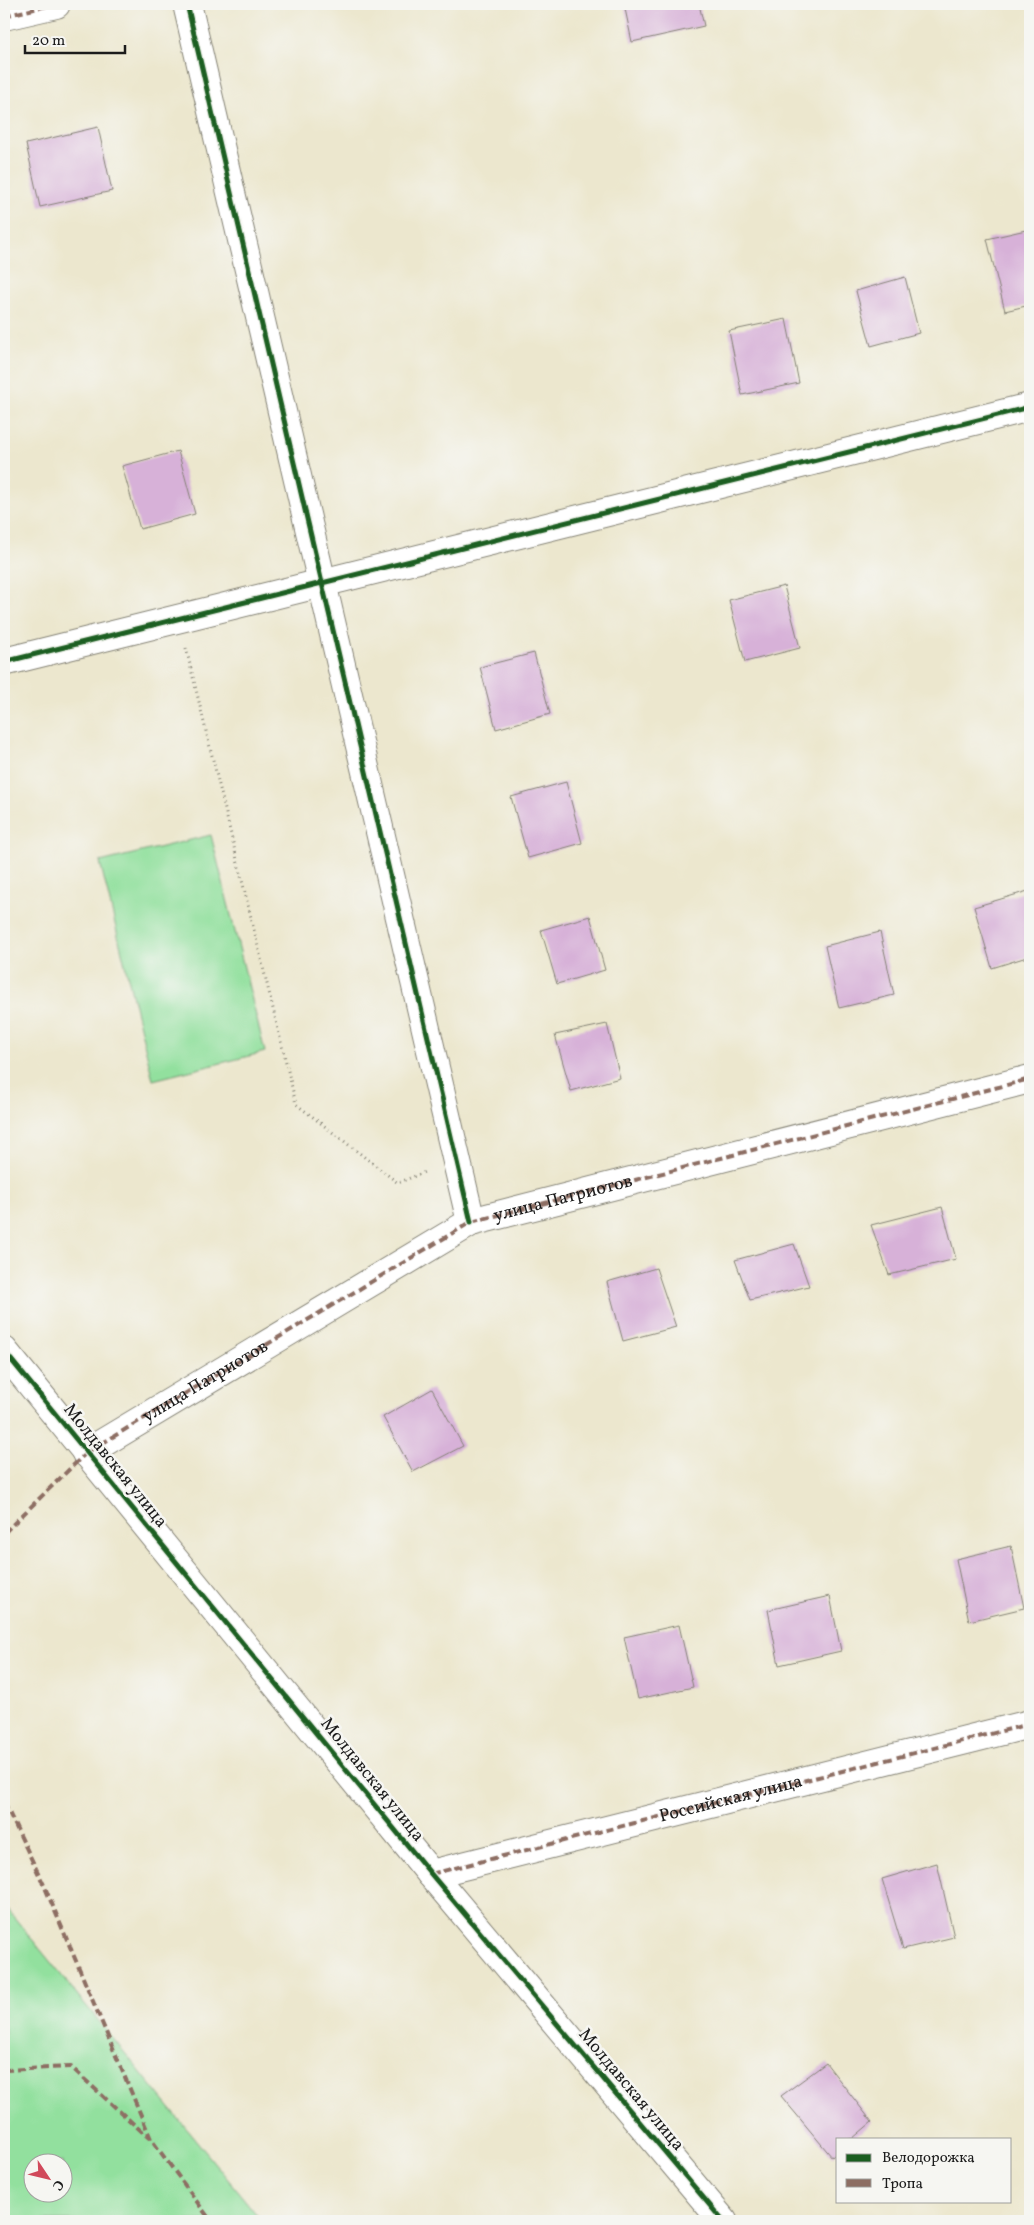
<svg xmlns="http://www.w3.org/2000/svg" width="1034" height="2225" viewBox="0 0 1034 2225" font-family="Vollkorn,serif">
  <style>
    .green { fill: #92e09e; stroke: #577e5d; fill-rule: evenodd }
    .building { fill: #d7b1d8 }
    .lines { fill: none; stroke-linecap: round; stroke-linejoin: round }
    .minor-casing { stroke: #848275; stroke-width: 30 }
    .path { stroke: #848275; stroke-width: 3; stroke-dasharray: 1 4; stroke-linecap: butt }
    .minor { stroke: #fff; stroke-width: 28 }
    .quiet { stroke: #8d6e63; stroke-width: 4; stroke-dasharray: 8 4; stroke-linecap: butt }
    .cycleway-casing { stroke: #f6f6f2; stroke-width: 8 }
    .cycleway { stroke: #1b5e20; stroke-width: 5 }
    .labels { text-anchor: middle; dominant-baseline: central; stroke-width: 5; stroke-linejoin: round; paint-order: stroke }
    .street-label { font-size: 18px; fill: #1c1c1c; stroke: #f6f6f2 }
  </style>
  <rect width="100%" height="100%" fill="#f6f6f2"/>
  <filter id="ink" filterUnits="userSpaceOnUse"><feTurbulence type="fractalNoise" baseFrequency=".02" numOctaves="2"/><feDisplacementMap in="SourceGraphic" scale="10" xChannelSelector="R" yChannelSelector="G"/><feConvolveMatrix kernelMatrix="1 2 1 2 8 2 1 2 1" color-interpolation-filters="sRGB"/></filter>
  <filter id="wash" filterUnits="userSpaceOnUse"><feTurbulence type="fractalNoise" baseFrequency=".0096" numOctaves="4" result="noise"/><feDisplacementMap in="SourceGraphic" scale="20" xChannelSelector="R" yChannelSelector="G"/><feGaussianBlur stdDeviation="1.12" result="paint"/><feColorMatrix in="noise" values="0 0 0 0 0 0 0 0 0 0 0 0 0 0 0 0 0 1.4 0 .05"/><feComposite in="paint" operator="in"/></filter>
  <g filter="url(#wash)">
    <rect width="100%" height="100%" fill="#ece7ce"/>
    <!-- green -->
    <path class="green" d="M211,835L265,1052L153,1080L100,862Z
      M4,1905L262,2221H4ZM32,2162H62V2192H32Z"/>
    <g id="blocks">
      <!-- building -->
      <path class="building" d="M624,4H699L704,26L632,42Z
        M98,127L112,191L40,207L26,144Z
        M1030,229V305L1005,311L987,239Z
        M905,277L919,333L871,346L856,291Z
        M786,319L799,383L742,395L729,331Z
        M178,451L195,514L140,529L122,466Z
        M784,586L800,648L745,662L729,600Z
        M534,653L550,714L496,729L480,667Z
        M566,782L582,843L528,858L511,797Z
        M1028,891L1030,899V956L992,968L974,907Z
        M590,916L605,970L557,984L541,930Z
        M880,932L894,995L839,1008L825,946Z
        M607,1024L620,1078L571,1091L555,1035Z
        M942,1207L956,1259L889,1275L871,1225Z
        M794,1244L809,1286L750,1300L735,1260Z
        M656,1268L676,1327L623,1341L607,1282Z
        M432,1389L463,1446L413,1472L383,1417Z
        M1011,1546L1024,1608L969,1621L956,1559Z
        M830,1596L841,1651L779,1665L768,1610Z
        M679,1625L693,1687L638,1699L624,1637Z
        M937,1863L954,1937L903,1949L882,1879Z
        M826,2063L872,2122L852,2139H838V2152L832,2157L781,2096Z"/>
    </g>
  </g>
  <g filter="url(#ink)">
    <use href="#blocks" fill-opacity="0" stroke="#848275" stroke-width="1"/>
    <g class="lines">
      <defs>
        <g id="minor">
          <path d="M187,4L471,1222"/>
          <path d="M4,16L56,4"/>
          <path d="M4,662L1030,407"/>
          <path d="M4,1351L431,1874L723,2221"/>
          <path id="s1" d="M86,1453L471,1222L1030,1079"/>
          <path id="s2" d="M431,1874L1030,1724"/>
        </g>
      </defs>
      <!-- minor casing -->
      <use href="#minor" class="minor-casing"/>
      <!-- path -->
      <path class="path" d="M186,648L296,1104L398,1183L427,1171"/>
      <!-- minor -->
      <use href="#minor" class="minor"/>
      <!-- quiet -->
      <path class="quiet" d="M4,16L56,4
        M4,1533L86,1453L471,1222L1030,1079
        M4,1802L44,1885L151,2139L211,2221
        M431,1874L1030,1724
        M4,2070L71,2067L149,2138"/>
      <defs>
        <path id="cycleway" d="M187,4L471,1222
          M4,662L1030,407
          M4,1351L431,1874L723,2221"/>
      </defs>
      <!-- cycleway casing -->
      <use href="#cycleway" class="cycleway-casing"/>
      <!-- cycleway -->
      <use href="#cycleway" class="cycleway"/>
    </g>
  </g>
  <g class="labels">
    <!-- street labels -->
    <g class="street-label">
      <text stroke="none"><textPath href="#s1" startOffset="544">улица Патриотов</textPath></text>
      <text stroke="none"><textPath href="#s1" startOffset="139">улица Патриотов</textPath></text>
      <text transform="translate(115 1466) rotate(51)">Молдавская улица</text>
      <text transform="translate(372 1780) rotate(51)">Молдавская улица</text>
      <text stroke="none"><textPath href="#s2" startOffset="309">Российская улица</textPath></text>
      <text transform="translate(631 2090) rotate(50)">Молдавская улица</text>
    </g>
  </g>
  <!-- margin -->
  <rect width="1034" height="2225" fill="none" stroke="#f6f6f2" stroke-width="20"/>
  <!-- legend -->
  <rect x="836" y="2138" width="175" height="65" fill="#f6f6f2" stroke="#9f9f9c"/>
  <rect x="846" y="2154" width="25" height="8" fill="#1b5e20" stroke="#9f9f9c"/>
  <text x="882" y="2162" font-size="15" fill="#1c1c1c">Велодорожка</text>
  <rect x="846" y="2179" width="25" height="8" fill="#8d6e63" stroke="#9f9f9c"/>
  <text x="882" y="2188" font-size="15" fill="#1c1c1c">Тропа</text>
  <!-- north arrow -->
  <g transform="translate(48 2178) rotate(125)"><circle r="24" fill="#f6f6f2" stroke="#9f9f9c"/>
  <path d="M0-4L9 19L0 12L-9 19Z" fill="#d1495b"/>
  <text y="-8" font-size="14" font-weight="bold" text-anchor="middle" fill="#1c1c1c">С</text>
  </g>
  <!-- scale -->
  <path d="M25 45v8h100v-8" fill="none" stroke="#1c1c1c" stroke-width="2.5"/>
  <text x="32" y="45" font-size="15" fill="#1c1c1c" stroke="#f6f6f2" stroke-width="4" paint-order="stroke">20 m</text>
</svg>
